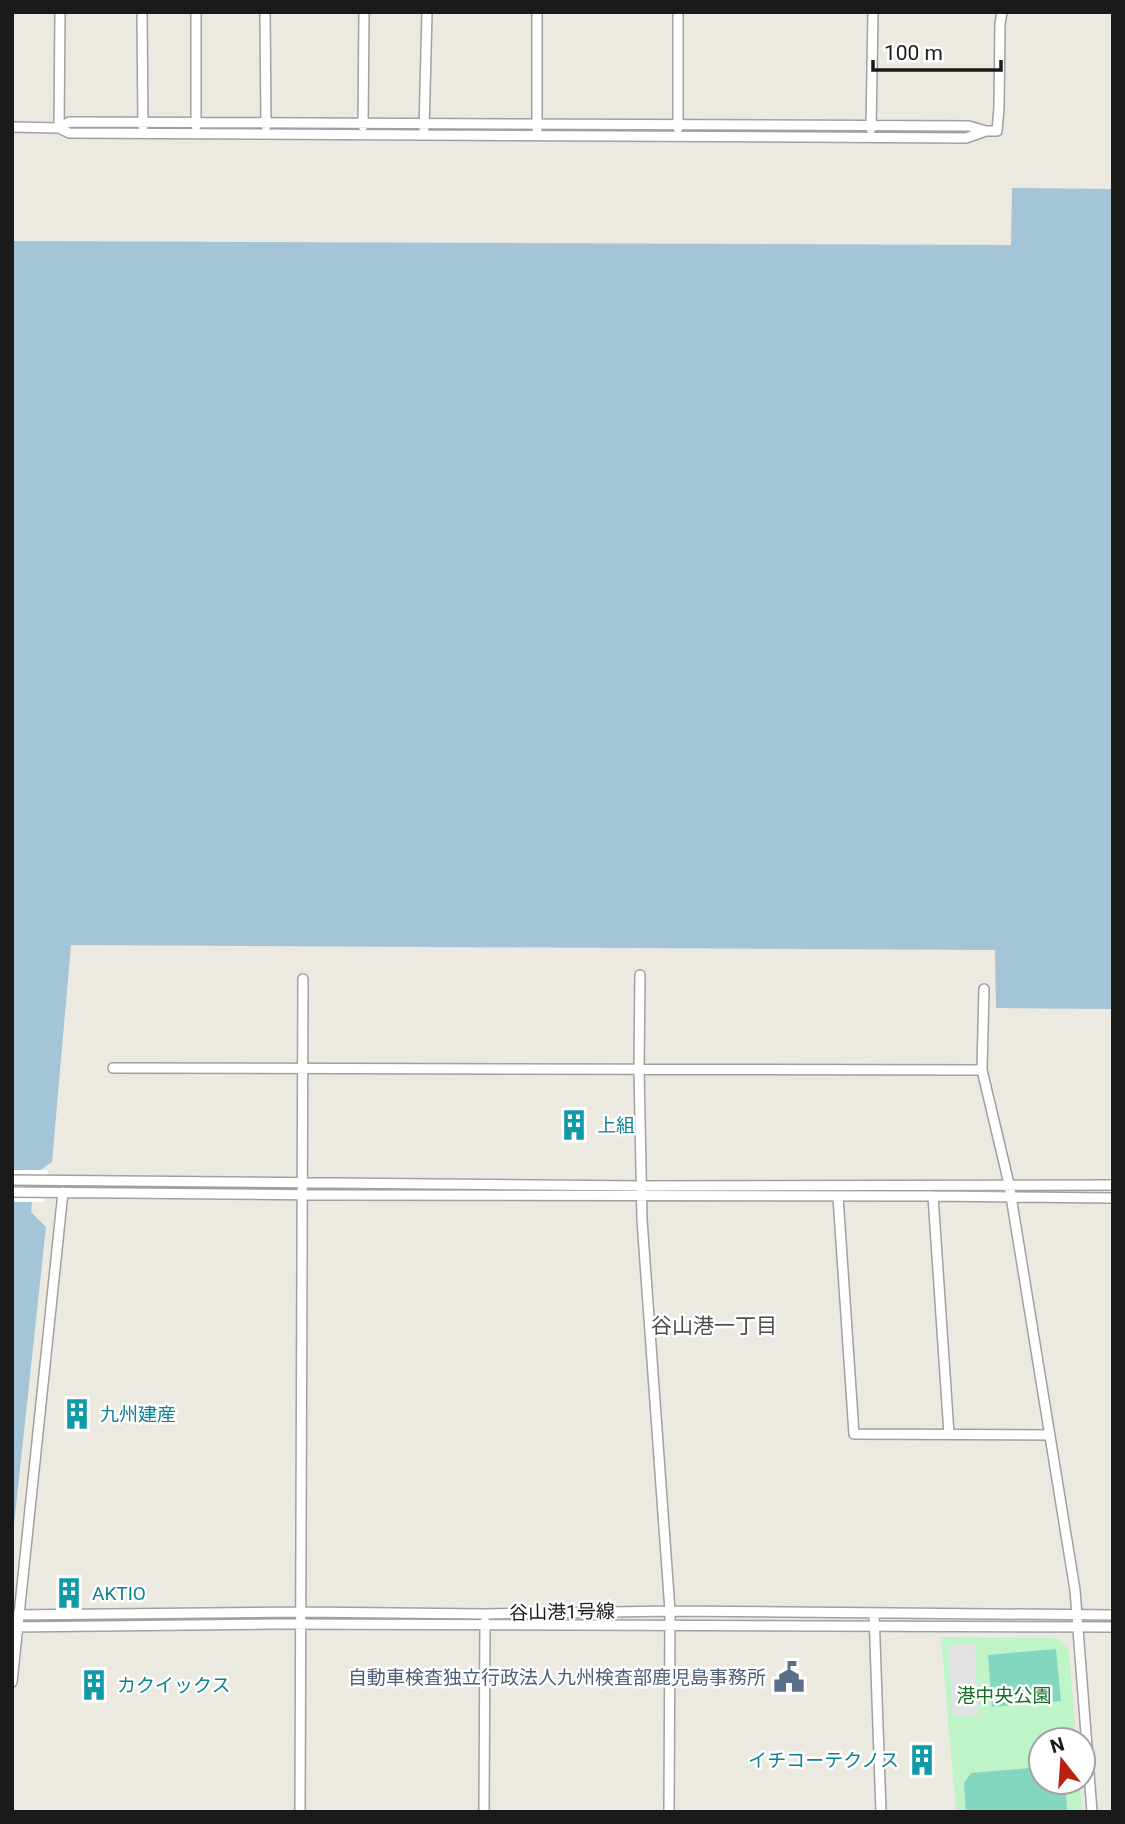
<svg xmlns="http://www.w3.org/2000/svg" width="1125" height="1824" viewBox="0 0 1125 1824" font-family="Roboto,'Noto Sans JP',sans-serif">
  <style>
    .park { fill: #bff4c9 }
    .pitch { fill: #83d6bf }
    .parking { fill: #e2e2e2 }
    .water { fill: #a3c5d7 }
    .pier { fill: #fff }
    .lines { fill: none; stroke-linecap: round; stroke-linejoin: round }
    .minor-casing { stroke: #a1a1a1; stroke-width: 12 }
    .minor { stroke: #fff; stroke-width: 9 }
    .labels { text-anchor: middle; dominant-baseline: central; stroke-width: 5; stroke-linejoin: round; paint-order: stroke }
    .culture-label { font-size: 19px; fill: #0d838f; stroke: #fff; text-anchor: start }
    .street-label { font-size: 19px; fill: #1a1a1a; stroke: #fff }
    .service-label { font-size: 19px; fill: #4e5e75; stroke: #fff; text-anchor: end }
    .park-label { font-size: 19px; fill: #126f24; stroke: #fff }
    .neighbourhood-label { font-size: 21px; fill: #4d4d4d; stroke: #fff }
  </style>
  <rect width="100%" height="100%" fill="#ece9e0"/>
  <!-- park -->
  <path class="park" d="M941,1637L1057,1638L1069,1650L1076,1740H1041V1782H1080L1082,1812H956Z"/>
  <!-- pitch -->
  <path class="pitch" d="M1056,1649L1061,1701L992,1707L988,1655Z
    M1041,1767V1782H1062L1066,1793L1067,1812H966L964,1783L971,1773Z"/>
  <!-- parking -->
  <path class="parking" d="M974,1643L979,1715L953,1716L948,1645Z"/>
  <!-- water -->
  <path class="water" d="M1012,188L1113,189V1009L996,1008L995,950L71,945L52,1162L35,1174L31,1212L46,1227L12,1543V241L1011,245Z"/>
  <!-- pier -->
  <path class="pier" d="M12,1170H48L44,1202H12Z"/>
  <g class="lines">
    <defs>
      <path id="minor" d="M142,12L143,126
        M265,12L266,126
        M678,12V128
        M196,126V12
        M363,126L364,12
        M12,127L59,128L69,133L966,138L986,131
        M59,128L69,122L969,126L986,131H997L999,107L1000,24L1002,12
        M59,128L60,12
        M424,129L427,12
        M537,129V12
        M871,129L873,12
        M640,975L639,1068L642,1220L670,1611L669,1812
        M984,989L982,1070L1009,1184L1075,1590L1092,1812
        M113,1068L982,1070
        M12,1180L641,1186L1113,1185
        M12,1192L327,1195L933,1196L1113,1198
        M933,1196L949,1434
        M838,1197L854,1434L1050,1435
        M874,1613L881,1812
        M12,1615L301,1612L485,1614L670,1611L1113,1615
        M12,1627L275,1624L1113,1627
        M12,1682L63,1192
        M300,1812L303,979
        M484,1812L485,1622"/>
    </defs>
    <!-- minor casing -->
    <use href="#minor" class="minor-casing"/>
    <!-- minor -->
    <use href="#minor" class="minor"/>
  </g>
  <!-- icons -->
  <defs>
    <symbol id="building-bare" viewBox="-9 -9 18 18"><path d="M-4-6H4V6H1V3H-1V6H-4ZM-2.5-4.3h1.7v1.8h-1.7ZM.8-4.3h1.7v1.8H.8ZM-2.5-1h1.7V.8h-1.7ZM.8-1h1.7V.8H.8Z" fill="#0f9aa8" stroke="#fff" stroke-width="2.5" paint-order="stroke"/></symbol>
    <symbol id="civic-bare" viewBox="-9 -9 18 18"><path d="M-.6-6.5H3V-4.5H.6V-3L4-1V1h2V6H-6V1h2V-1L-.6-3ZM-1.2 2.5V6h2.4V2.5Z" fill="#5c6f8a" stroke="#fff" stroke-width="2.5" paint-order="stroke"/></symbol>
  </defs>
  <g fill-rule="evenodd">
    <use href="#building-bare" x="552" y="1103" width="44" height="44"/>
    <use href="#building-bare" x="55" y="1392" width="44" height="44"/>
    <use href="#building-bare" x="47" y="1571" width="44" height="44"/>
    <use href="#civic-bare" x="767" y="1655" width="44" height="44"/>
    <use href="#building-bare" x="72" y="1663" width="44" height="44"/>
    <use href="#building-bare" x="900" y="1738" width="44" height="44"/>
  </g>
  <g class="labels">
    <!-- culture labels -->
    <g class="culture-label">
      <text x="597" y="1125">上組</text>
      <text x="100" y="1414">九州建産</text>
      <text x="92" y="1593">AKTIO</text>
      <text x="117" y="1685">カクイックス</text>
      <text x="899" y="1760" text-anchor="end">イチコーテクノス</text>
    </g>
    <!-- street labels -->
    <g class="street-label">
      <text transform="translate(562 1612) rotate(-1)">谷山港1号線</text>
    </g>
    <!-- service labels -->
    <g class="service-label">
      <text x="766" y="1677">自動車検査独立行政法人九州検査部鹿児島事務所</text>
    </g>
    <!-- park labels -->
    <g class="park-label">
      <text x="1004" y="1695">港中央公園</text>
    </g>
    <!-- neighbourhood labels -->
    <g class="neighbourhood-label">
      <text x="714" y="1326">谷山港一丁目</text>
    </g>
  </g>
  <!-- border -->
  <rect width="1125" height="1824" fill="none" stroke="#1a1a1a" stroke-width="28"/>
  <!-- north arrow -->
  <g transform="translate(1062 1761) rotate(343)"><circle r="33" fill="#ffffff" stroke="#a3a3a3" stroke-width="2"/>
  <path d="M0-5L12 26L0 18L-12 26Z" fill="#b8210d"/>
  <text y="-10" font-size="19" font-weight="bold" text-anchor="middle" fill="#1a1a1a">N</text>
  </g>
  <!-- scale -->
  <path d="M873 60v10h128v-10" fill="none" stroke="#1a1a1a" stroke-width="3.5"/>
  <text x="884" y="60" font-size="21" fill="#1a1a1a" stroke="#ffffff" stroke-width="5" paint-order="stroke">100 m</text>
</svg>
